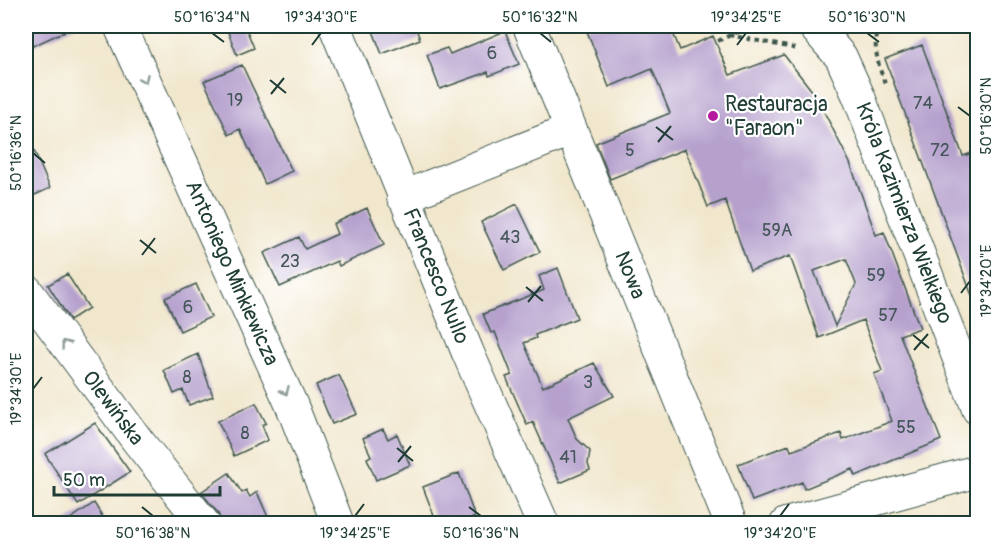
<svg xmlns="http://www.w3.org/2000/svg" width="1003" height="549" viewBox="0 0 1003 549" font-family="Pangolin,sans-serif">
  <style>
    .building { fill: #b6a1cd; fill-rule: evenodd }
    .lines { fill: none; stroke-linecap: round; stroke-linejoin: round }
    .minor-casing { stroke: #3e564b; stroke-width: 34 }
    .path { stroke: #3e564b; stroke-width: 4; stroke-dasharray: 4.5 4.5; stroke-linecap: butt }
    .minor { stroke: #fff; stroke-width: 32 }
    .oneway { stroke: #8f9e9a }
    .ticks { fill: none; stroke: #1f3d34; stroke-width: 2 }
    .poi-dot { fill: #b5179e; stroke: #fff; stroke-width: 2 }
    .labels { text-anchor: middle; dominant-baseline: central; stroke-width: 4.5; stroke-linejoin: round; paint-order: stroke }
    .number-label { font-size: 18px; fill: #45565a }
    .poi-label { font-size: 21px; fill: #1f3d34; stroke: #fff; text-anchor: start }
    .street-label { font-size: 21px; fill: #1f3d34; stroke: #fff }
    .neatline { fill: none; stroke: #1f3d34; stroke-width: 2 }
    .ticks-label { font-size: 15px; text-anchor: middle; fill: #1f3d34 }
  </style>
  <rect width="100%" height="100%" fill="#fff"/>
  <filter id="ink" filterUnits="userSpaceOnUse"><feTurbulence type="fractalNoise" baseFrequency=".0167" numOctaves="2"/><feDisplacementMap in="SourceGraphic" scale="12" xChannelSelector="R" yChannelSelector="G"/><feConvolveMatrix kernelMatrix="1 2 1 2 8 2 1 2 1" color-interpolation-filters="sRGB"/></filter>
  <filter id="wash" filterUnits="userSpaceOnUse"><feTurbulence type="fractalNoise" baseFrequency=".008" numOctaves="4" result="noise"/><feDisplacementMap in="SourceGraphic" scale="24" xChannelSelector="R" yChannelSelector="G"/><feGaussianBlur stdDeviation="1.35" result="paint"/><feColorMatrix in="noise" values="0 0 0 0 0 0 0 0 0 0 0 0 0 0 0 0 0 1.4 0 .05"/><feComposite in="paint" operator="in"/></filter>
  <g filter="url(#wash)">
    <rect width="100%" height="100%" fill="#f1e7cd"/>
    <g id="blocks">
      <!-- building -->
      <path class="building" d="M26,26H76L33,46Z
        M241,26H245L254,48L237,55L228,32Z
        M371,26H415L420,39L382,54Z
        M585,26H670L680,50L713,36L730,75L784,55L816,96L850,163L876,235L884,232L920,328L900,335L941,440L856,476L853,469L804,489L802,482L752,501L738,464L789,445L791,451L841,433L843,440L892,421L874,374L882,371L863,320L819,338L790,256L750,271L725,200L708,207L685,149L610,179L596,143L670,113L652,69L609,87ZM846,259L856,284L835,326L814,271Z
        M505,31L519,64L489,76L488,72L440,89L427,55L447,48L450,54Z
        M922,45L963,156L978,151V304H975L885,59Z
        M242,65L292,171L265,184L240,129L229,135L204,81Z
        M26,132L50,188L26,199Z
        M517,204L540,252L504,270L481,222Z
        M367,208L384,245L339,266L337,261L280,287L264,253L299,237L305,249L337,234L333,224Z
        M558,268L577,318L535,335L536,338L524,343L543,387L594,363L614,396L568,418L577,439L590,451L588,464L590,470L560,483L533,422L527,425L506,377L512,375L495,332L491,333L483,314L544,290L539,276Z
        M67,274L89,308L70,320L48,285Z
        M196,284L211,317L180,331L165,298Z
        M198,354L213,396L189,405L183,390L174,394L164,370Z
        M339,375L357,414L332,424L316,385Z
        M256,403L266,423L262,425L268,440L234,456L218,421Z
        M95,423L130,472L78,505L45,454Z
        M383,429L388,439L397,434L410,465L376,480L367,458L371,456L363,438Z
        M229,473L242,493L246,490L250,497L257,492L271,524H222L218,513L201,492Z
        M459,473L475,517L458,524H437L423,487Z
        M94,503L107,524H63Z"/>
    </g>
  </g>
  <g filter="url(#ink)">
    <use href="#blocks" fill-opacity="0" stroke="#3e564b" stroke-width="1.5"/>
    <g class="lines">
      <defs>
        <path id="minor" d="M120,26L292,406L338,524
          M335,26L468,353L543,524
          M529,26L731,524
          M814,26L841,57L859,97L978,409
          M403,197L571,130
          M26,290L137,440L204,524
          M786,524L978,471"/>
      </defs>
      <!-- minor casing -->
      <use href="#minor" class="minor-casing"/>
      <!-- path -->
      <path class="path" d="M877,26C873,47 878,66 886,86
        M675,29L682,26
        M729,35L798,49
        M718,41L749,26"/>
      <!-- minor -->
      <use href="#minor" class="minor"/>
    </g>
    <!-- one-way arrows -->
    <defs><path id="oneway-chevron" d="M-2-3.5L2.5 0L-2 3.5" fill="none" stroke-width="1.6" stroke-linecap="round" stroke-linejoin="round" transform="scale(1.5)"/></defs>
    <g class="oneway">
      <use href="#oneway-chevron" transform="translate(144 79) rotate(66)"/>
      <use href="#oneway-chevron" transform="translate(65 344) rotate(-127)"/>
      <use href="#oneway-chevron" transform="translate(285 391) rotate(66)"/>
    </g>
  </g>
  <!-- ticks -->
  <path class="ticks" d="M212,33L224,42M540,33L551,42M867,33L879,42M312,45L321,33M737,45L746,33M270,80L286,93M271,94L284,78M958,107L970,116M656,127L673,140M658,142L671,126M33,153L45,163M140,240L156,253M142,255L155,238M526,287L543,301M961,293L970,281M528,302L541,286M913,335L929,348M914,350L928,334M33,389L42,377M397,448L413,461M398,462L411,446M142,507L153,516M469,507L481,516M355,516L364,504M780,516L789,504"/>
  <!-- markers -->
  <circle class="poi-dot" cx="713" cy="116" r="6"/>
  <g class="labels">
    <!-- number labels -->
    <g class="number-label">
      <text x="492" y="53">6</text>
      <text x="235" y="100">19</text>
      <text x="923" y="103">74</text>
      <text x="630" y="150">5</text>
      <text x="940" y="150">72</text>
      <text x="777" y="230">59A</text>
      <text x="510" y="237">43</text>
      <text x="290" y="261">23</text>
      <text x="876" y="275">59</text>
      <text x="188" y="307">6</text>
      <text x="888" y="315">57</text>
      <text x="187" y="377">8</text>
      <text x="588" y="382">3</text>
      <text x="906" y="427">55</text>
      <text x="245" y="433">8</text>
      <text x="568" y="457">41</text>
    </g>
    <!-- poi labels -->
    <g class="poi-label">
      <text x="725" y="104">Restauracja<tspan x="725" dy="24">"Faraon"</tspan></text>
    </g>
    <!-- street labels -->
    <g class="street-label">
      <text transform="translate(904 213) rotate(69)">Króla Kazimierza Wielkiego</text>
      <text transform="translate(232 273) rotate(66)">Antoniego Minkiewicza</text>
      <text transform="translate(630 275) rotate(68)">Nowa</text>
      <text transform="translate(436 276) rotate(68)">Francesco Nullo</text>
      <text transform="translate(113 408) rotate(53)">Olewińska</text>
    </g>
  </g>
  <!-- margin -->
  <rect width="1003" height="549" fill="none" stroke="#fff" stroke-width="66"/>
  <!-- scale -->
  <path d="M54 486v9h166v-9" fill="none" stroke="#1f3d34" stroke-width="3"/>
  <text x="63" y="486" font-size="18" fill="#1f3d34" stroke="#ffffff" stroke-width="4.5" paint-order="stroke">50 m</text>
  <rect x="33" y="33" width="937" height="483" class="neatline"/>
  <g class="ticks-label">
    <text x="212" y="22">50°16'34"N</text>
    <text x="321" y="22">19°34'30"E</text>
    <text x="540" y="22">50°16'32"N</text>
    <text x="746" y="22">19°34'25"E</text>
    <text x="867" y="22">50°16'30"N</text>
    <text transform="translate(986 116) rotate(-90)" y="5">50°16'30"N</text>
    <text transform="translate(16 153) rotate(-90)" y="5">50°16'36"N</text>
    <text transform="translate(986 281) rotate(-90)" y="5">19°34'20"E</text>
    <text transform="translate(16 389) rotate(-90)" y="5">19°34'30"E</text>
    <text x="153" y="538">50°16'38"N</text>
    <text x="355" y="538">19°34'25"E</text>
    <text x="481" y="538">50°16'36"N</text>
    <text x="780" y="538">19°34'20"E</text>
  </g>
</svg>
